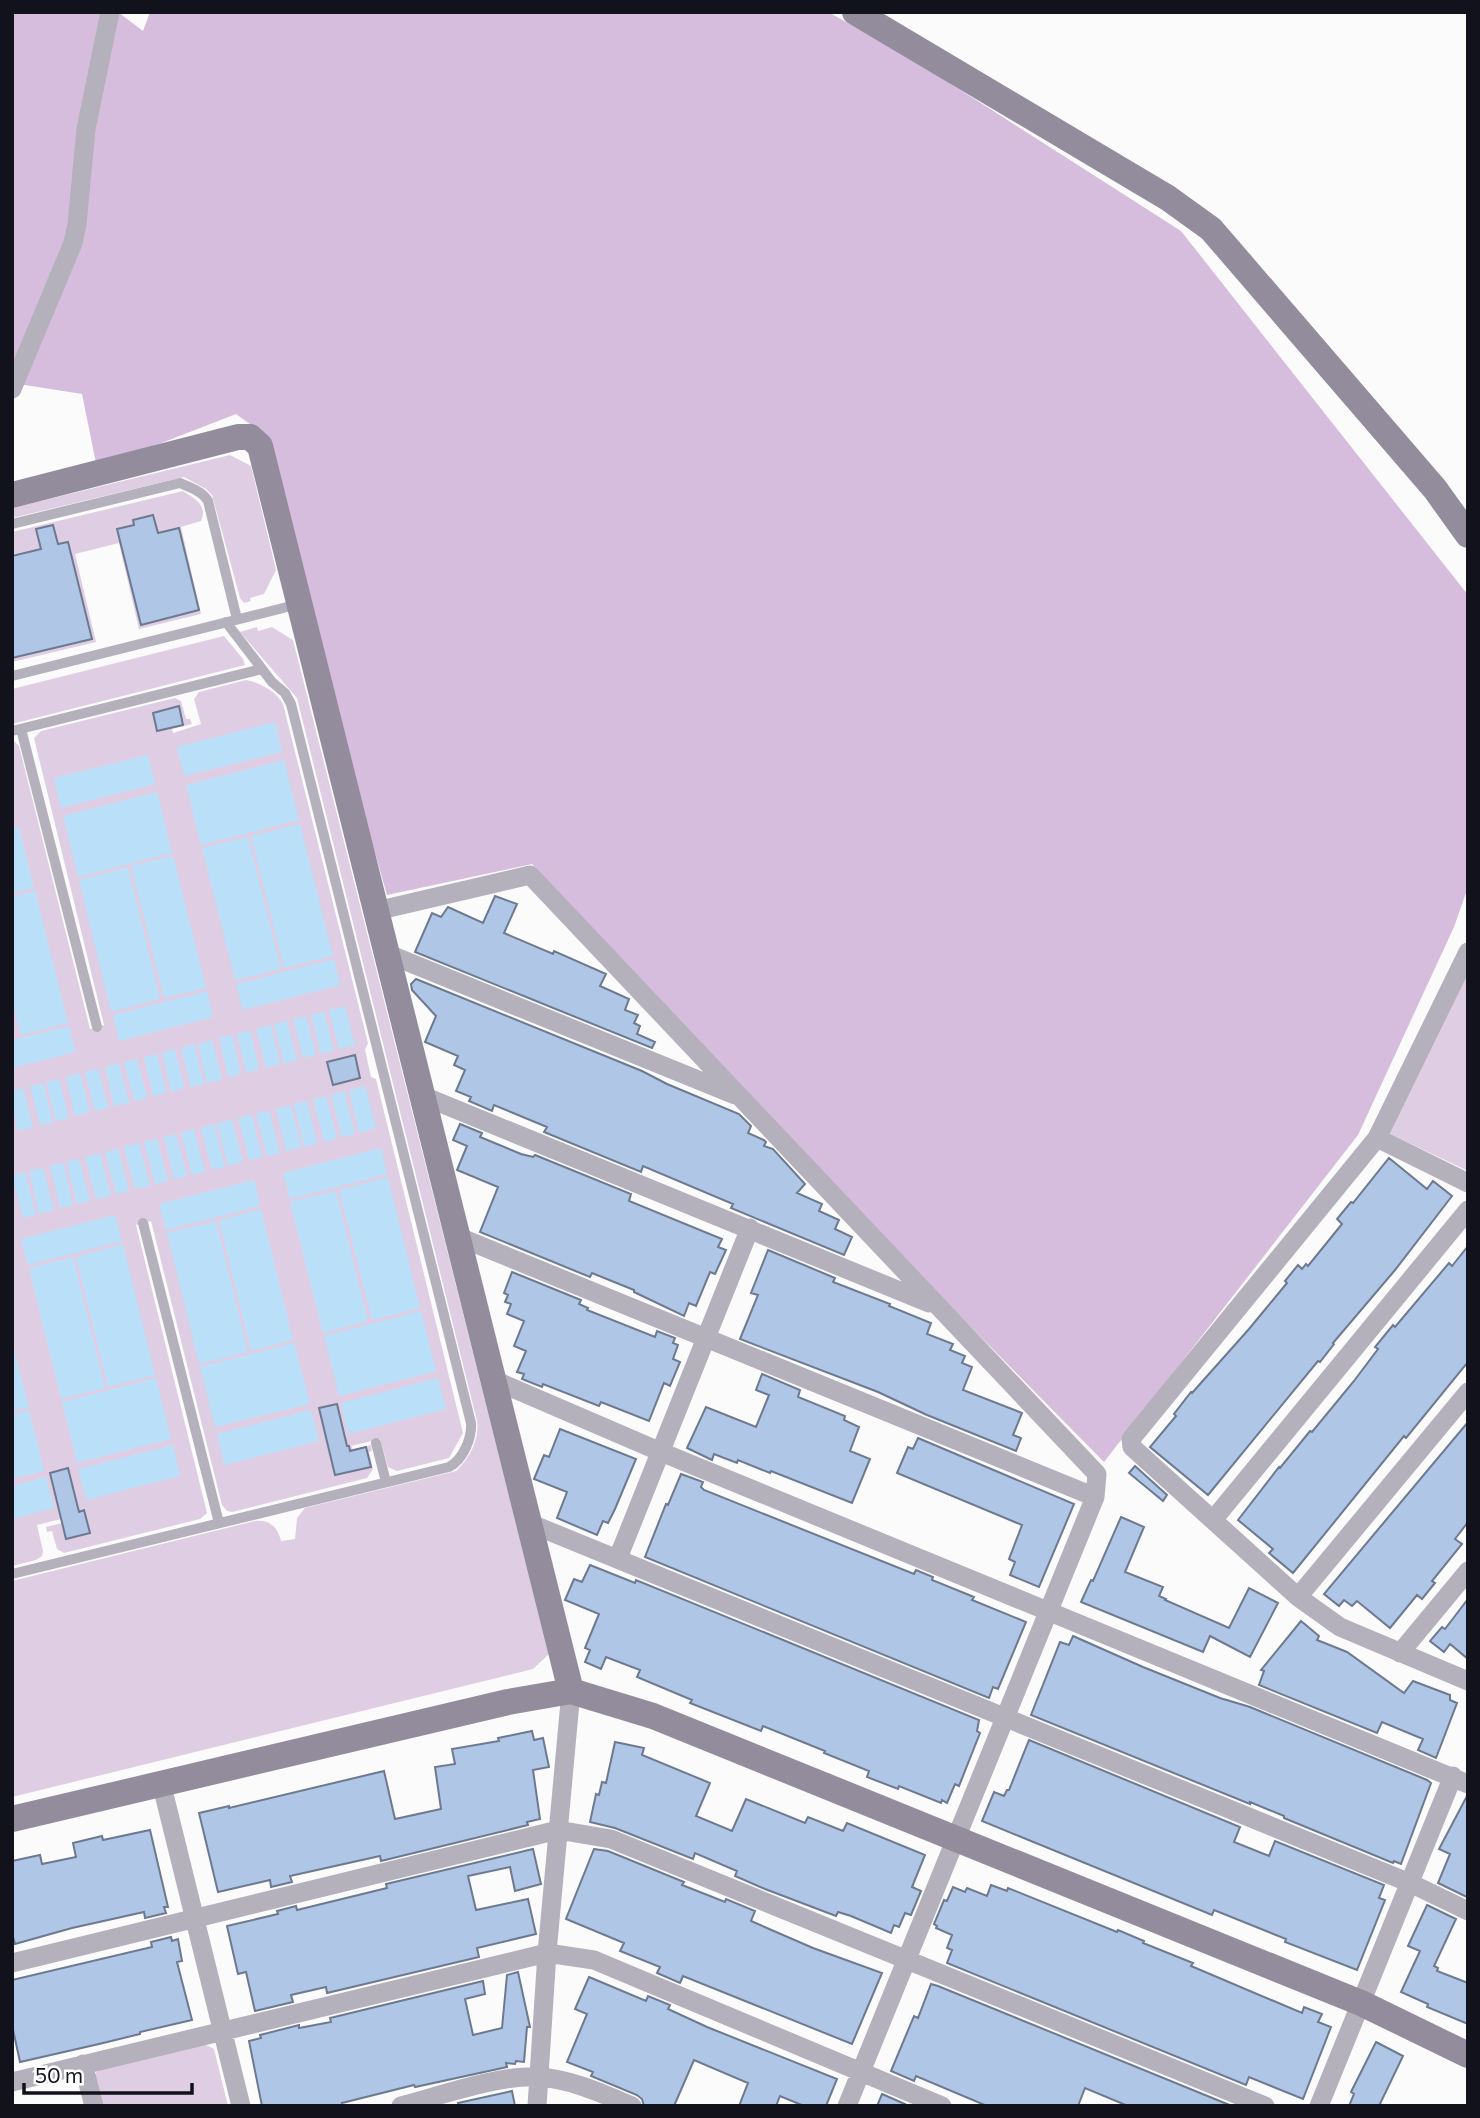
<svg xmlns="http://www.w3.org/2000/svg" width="1480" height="2118" viewBox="0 0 1480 2118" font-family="Commissioner,sans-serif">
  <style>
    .green { fill: #dfcee3 }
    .forest { fill: #d7bddd }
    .water { fill: #badff9 }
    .building { fill: #b0c6e7; stroke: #6c798f; stroke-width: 2 }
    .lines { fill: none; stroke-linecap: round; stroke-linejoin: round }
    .lane { stroke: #b4b0bc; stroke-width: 10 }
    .street { stroke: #b4b0bc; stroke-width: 19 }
    .secondary { stroke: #928c9d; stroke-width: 26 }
  </style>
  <rect width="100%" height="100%" fill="#fbfbfb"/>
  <!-- green -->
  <path class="green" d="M230,455L251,466L276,570L264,594L250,598L251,601L244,603L240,598L212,495L206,489L184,477L12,518V508Z
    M183,491C195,499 208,505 201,521L181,527L201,614L139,629L119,543L75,554L96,642L12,662V532Z
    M257,627L258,631L272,627L293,640L549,1654L533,1669L12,1797V1581L255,1521C269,1519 278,1527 281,1541L295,1539L297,1518L305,1508L456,1471C469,1459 480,1439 477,1421L297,698L240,632Z
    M224,636L243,659L245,665L12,724V689Z
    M246,680C259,682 277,692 283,704L368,1043L365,1050L371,1077L376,1079L463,1433L449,1458L397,1471L388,1467L380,1439L351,1446L353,1449L371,1445L372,1451L369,1452L373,1469L367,1478L232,1512L227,1511L222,1505L151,1221L136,1225L207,1513L200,1519L64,1553L57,1549L52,1531L47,1532L46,1527L62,1523L61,1519L37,1525L43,1551L42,1556L36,1560L12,1566V739L19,746L90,1029L104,1025L34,738L41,731L175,698L181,701L186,719H190L192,724L172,729L173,733L201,724L194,699L199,692Z
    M1468,970V1171L1388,1133Z
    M202,2043L214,2049L228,2106H96L90,2082L99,2068Z"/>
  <!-- forest -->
  <path class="forest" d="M12,12H118L143,31L150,12H828L904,54L1181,231L1468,595V887L1454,927L1358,1135L1104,1462L896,1251L532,864L387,895L309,620L268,437L236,414L97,468L82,394L12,383Z"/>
  <!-- water -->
  <path class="water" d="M275,722L282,752L184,776L177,747Z
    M148,755L155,784L61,808L54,778Z
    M284,760L299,820L201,845L186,785Z
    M157,792L172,853L78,877L63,816Z
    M300,824L333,956L284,968L251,836Z
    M19,827L34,888L12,893V829Z
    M248,837L281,969L235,980L202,848Z
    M173,856L206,988L164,998L131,866Z
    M128,867L160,999L111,1012L79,880Z
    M35,891L68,1023L21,1035L12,1001V897Z
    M334,959L340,985L243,1010L236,984Z
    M207,991L213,1017L119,1041L113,1015Z
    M345,1006L355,1045L339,1049L329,1010Z
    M324,1012L334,1050L321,1054L311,1015Z
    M306,1016L316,1055L303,1058L293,1019Z
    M287,1021L297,1060L284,1064L274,1024Z
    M271,1025L280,1064L266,1068L256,1029Z
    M69,1026L75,1052L12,1068V1040Z
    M250,1030L259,1069L246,1073L237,1034Z
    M232,1035L241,1074L228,1077L219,1038Z
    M212,1040L222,1079L207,1083L198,1044Z
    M194,1044L204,1084L191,1087L181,1048Z
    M175,1049L184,1088L171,1092L162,1053Z
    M157,1054L166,1093L153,1096L144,1057Z
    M137,1059L147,1098L134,1101L124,1062Z
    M119,1063L129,1103L114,1106L105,1067Z
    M98,1069L108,1108L95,1111L85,1072Z
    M80,1073L90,1112L75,1116L66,1077Z
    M59,1079L69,1118L56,1121L46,1082Z
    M43,1083L53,1122L40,1125L30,1086Z
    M365,1086L376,1128L359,1133L349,1090Z
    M23,1088L33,1127L18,1131L12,1105V1091Z
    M344,1091L355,1134L342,1137L331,1095Z
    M326,1096L337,1138L324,1142L313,1099Z
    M307,1101L317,1143L304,1147L294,1104Z
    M291,1105L301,1147L286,1151L276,1109Z
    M269,1110L280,1153L267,1156L256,1114Z
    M252,1115L262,1157L249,1160L238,1118Z
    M232,1120L243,1162L228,1166L217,1123Z
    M214,1124L225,1167L212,1170L201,1128Z
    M194,1129L205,1172L192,1175L181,1133Z
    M176,1134L187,1176L174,1179L164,1137Z
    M157,1139L168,1181L155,1184L144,1142Z
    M139,1143L150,1186L135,1189L124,1147Z
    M381,1148L387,1174L290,1199L283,1173Z
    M118,1149L129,1191L116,1194L105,1152Z
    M100,1153L111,1196L96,1199L85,1157Z
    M79,1159L90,1201L77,1204L66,1162Z
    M63,1163L73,1205L60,1208L50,1166Z
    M43,1168L54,1210L39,1214L29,1171Z
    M25,1172L36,1215L23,1218L12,1176Z
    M388,1177L420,1308L372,1320L339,1190Z
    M254,1180L260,1206L166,1230L159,1204Z
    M336,1191L368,1321L323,1333L290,1202Z
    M261,1209L293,1340L251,1351L219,1220Z
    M115,1215L122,1241L28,1265L21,1239Z
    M216,1221L248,1352L199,1364L167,1233Z
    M123,1244L155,1375L108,1387L76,1257Z
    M73,1257L105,1388L61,1399L29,1268Z
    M421,1311L436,1371L339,1396L324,1336Z
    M12,1342L29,1407L12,1411Z
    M294,1343L310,1404L215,1427L200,1367Z
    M156,1378L171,1439L77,1463L62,1402Z
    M438,1378L446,1409L348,1434L341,1403Z
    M29,1410L44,1471L12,1479V1415Z
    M311,1410L319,1441L224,1465L217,1434Z
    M173,1445L180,1476L86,1500L78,1469Z
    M46,1477L54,1508L12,1519V1486Z"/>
  <!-- building -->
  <path class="building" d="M153,515L158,533L179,528L199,610L141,625L117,529L134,525L133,520Z
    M53,525L58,544L68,542L92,639L12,658V556L41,549L36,529Z
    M179,706L183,725L157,731L153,713Z
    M495,896L517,904L504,933L553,954L554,951L606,974L600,986L629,999L625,1010L638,1015L634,1023L640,1026L637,1034L655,1042L652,1048L415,952L432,913L441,917L448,907L483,923Z
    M416,979L642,1071L667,1084L739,1114L751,1126L748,1133L764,1140L766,1142L764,1146L773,1149L805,1184L797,1193L822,1204L819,1211L839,1220L835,1229L852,1237L844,1255L731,1208L733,1204L643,1166L641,1172L544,1132L547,1127L494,1105L492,1111L469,1101L471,1097L456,1091L465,1070L454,1065L458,1056L425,1042L436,1016L412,990L411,984Z
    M355,1055L360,1078L333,1085L327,1062Z
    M460,1124L482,1133L480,1137L521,1154L533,1157L535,1155L631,1194L629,1201L722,1239L718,1247L726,1250L715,1274L710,1272L696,1306L689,1303L684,1316L634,1292V1290L592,1273L590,1277L480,1232L498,1187L457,1170L467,1146L453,1140Z
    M1389,1158L1427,1189L1433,1181L1452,1196L1395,1270L1333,1343L1334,1344L1320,1362L1318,1361L1208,1495L1150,1447L1176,1416L1174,1414L1191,1392L1192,1393L1249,1329L1287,1283L1285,1281L1298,1265L1302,1269L1306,1264L1308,1266L1342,1224L1337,1219L1351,1202L1353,1203Z
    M1468,1246V1362L1406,1438L1404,1436L1293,1573L1269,1553L1273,1549L1238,1520L1279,1467L1280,1468L1310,1431L1312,1432L1354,1381L1378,1349L1375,1347L1393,1325L1395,1327L1449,1263L1452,1266Z
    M768,1250L835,1278L833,1282L890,1304L889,1306L931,1323L927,1334L953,1344L950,1350L965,1356L962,1363L972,1367L963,1390L1022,1413L1013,1435L1021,1438L1016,1451L927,1415L878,1392L740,1339L758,1295L751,1293Z
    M512,1272L581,1300L579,1304L588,1308L587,1310L655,1337L657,1331L675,1338L673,1343L678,1345L673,1359L680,1362L670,1386L664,1383L649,1421L601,1402L599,1406L543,1384L542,1387L522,1379L524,1374L517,1372L526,1351L514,1346L524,1321L507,1314L511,1304L505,1302L508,1295L504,1293Z
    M762,1374L800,1390L798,1397L845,1416L844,1420L859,1427L850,1451L870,1459L852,1503L771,1471L770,1473L738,1460L737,1463L714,1454L712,1460L687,1448L706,1407L756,1427L769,1395L756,1390Z
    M337,1404L347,1446H349L350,1451L366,1447L371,1467L335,1475L319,1408Z
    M1468,1422V1522L1455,1539L1462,1544L1432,1581L1435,1583L1422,1599L1417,1595L1390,1628L1357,1601L1352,1606L1344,1600L1339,1606L1324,1594Z
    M560,1429L636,1459L615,1509L608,1523L603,1521L597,1535L557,1518L567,1492L534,1479L544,1455L549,1457Z
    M918,1438L1074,1504L1039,1587L1010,1575L1015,1562L1009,1559L1022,1525L897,1473L908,1447L913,1449Z
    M1135,1466L1167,1495L1163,1501L1129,1473Z
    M68,1468L79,1512L84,1510L90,1533L66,1539L50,1473Z
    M681,1474L703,1482L701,1487L704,1490L914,1574L916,1570L933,1577L932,1580L974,1597L972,1600L1026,1622L998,1689L993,1687L989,1698L645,1557L666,1504L668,1505Z
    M1121,1517L1144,1527L1125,1572L1163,1587L1159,1596L1166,1599L1165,1600L1229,1628L1249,1588L1278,1603L1250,1657L1210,1636L1203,1652L1081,1602L1091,1580L1093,1581Z
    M590,1565L635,1583L636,1580L979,1720L977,1731L980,1733L959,1786L955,1784L947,1803L942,1800L941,1803L899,1786L898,1789L867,1777L869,1771L824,1753L825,1751L763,1726L761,1731L690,1703L692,1700L637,1677L640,1670L606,1657L601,1669L585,1662L590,1650L585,1648L599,1614L565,1600L574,1579L582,1582Z
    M1468,1599V1659L1450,1644L1444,1652L1430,1641L1442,1627L1445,1629Z
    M1301,1621L1319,1636L1317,1640L1347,1652L1404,1693L1413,1681L1450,1695V1700L1457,1703L1436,1758L1418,1750L1423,1739L1382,1722L1377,1733L1259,1685L1264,1671L1261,1670Z
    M1073,1636L1143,1667L1220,1698L1250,1707L1427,1780L1431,1783L1401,1864L1394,1861L1393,1863L1284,1818V1816L1250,1802V1804L1031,1715L1060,1642L1069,1645Z
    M532,1731L534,1740L543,1738L549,1767L533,1770L540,1819L527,1822L528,1825L381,1861L380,1856L290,1876L292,1882L271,1887L270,1880L218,1892L199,1813L229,1806V1808L384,1771L395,1819L441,1809L435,1767L455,1764L452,1749L499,1741L498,1738Z
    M1029,1740L1240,1827L1234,1842L1269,1856L1275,1841L1384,1885L1379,1898L1385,1900L1357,1970L1285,1942L1286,1939L1214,1910L1212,1915L982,1821L994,1792L1004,1796L1007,1790H1009Z
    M615,1742L644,1748L642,1755L710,1783L696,1816L732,1831L746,1799L805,1823L808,1817L843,1831L847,1823L925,1855L912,1887L921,1891L911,1915L905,1913L899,1927L894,1925L891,1933L851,1916L838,1912L836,1916L765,1889L735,1876L737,1871L695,1853L693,1859L615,1828L590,1822L596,1794L599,1795L602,1782L606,1783Z
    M1467,1796L1468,1894L1467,1897L1438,1883L1450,1854L1439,1849Z
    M150,1830L168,1907H164L166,1913L145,1918L144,1912L72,1928L15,1944L12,1933V1861L40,1855L42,1864L76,1857L73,1843L102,1836L103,1840Z
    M533,1849L541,1884L515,1891L510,1867L468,1876L476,1910L528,1899L536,1934L477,1948L479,1957L327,1993L326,1987L291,1995L293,2002L255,2011L246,1972L238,1974L227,1926L278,1914L277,1911L296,1906L297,1910L387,1888L386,1884Z
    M594,1849L608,1851L684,1882L682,1885L725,1902L726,1899L755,1911L751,1921L813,1948L882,1973L852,2044L683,1976L680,1983L657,1973L660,1967L620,1951L624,1943L566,1919Z
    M991,1885L1007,1891L1008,1888L1117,1932L1118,1930L1144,1941L1143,1943L1193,1963L1191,1966L1302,2013L1304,2007L1322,2014L1318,2022L1331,2027L1303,2099L1249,2077L1246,2085L947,1963L952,1950L947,1948L952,1935L936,1928L937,1926L934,1924L944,1900L947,1901L953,1887L965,1892L967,1888L987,1896Z
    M1427,1905L1456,1919L1434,1966L1438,1968L1437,1971L1468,1983V2024L1427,2007L1428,2004L1401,1992L1420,1951L1408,1946Z
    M171,1937L172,1941L178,1939L182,1961L177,1962L192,2020L140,2032V2034L99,2044L20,2062L12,2025V1980L152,1947L151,1942Z
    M518,1972L530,2027H527L524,2062L516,2061L515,2064L506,2063L507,2067L415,2087L414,2085L342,2103L343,2106H262L249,2041L261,2038L260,2035L299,2025V2028L331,2022L330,2018L483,1981L485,1994L465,1999L473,2035L502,2028L507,1975Z
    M589,1977L646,2001L648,1996L670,2005L668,2009L707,2027L837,2079L826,2106H804L780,2096L776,2106H739L748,2083L694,2060L674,2106H644L642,2099L637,2095L591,2076L593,2072L567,2062L587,2014L575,2009Z
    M931,1984L938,1986L1232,2106H1128L1085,2088L1078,2106H987L916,2076L914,2081L891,2071L914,2016L918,2018Z
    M1376,2042L1403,2056L1379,2106H1349L1354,2094L1351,2092Z
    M512,2091L515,2106H459L458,2103Z
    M882,2094L905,2104L904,2106H877Z"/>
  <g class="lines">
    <!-- lane -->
    <path class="lane" d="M12,524L180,483C190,487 203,492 208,501L237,619
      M12,676L299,604
      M21,729L97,1027
      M12,731L262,669
      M143,1223L219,1523
      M376,1443L386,1482
      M12,1574L449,1467C463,1460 472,1438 471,1423L291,704L285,693L272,682L226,622"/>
    <!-- street -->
    <path class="street" d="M12,389L73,243L77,224L86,129L110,12
      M376,911L530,875L1097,1474L1095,1497L847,2106
      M386,953L735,1095
      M421,1095L929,1303
      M1377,1138L1468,952
      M1468,1183L1377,1138L1131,1439L1132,1447L1298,1597L1340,1627L1468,1681
      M459,1237L1095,1497
      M494,1380L661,1452L1468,1784
      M1213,1520L1468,1210
      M529,1523L1410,1883L1468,1911
      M618,1558L750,1228
      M1298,1597L1468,1392
      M1400,1653L1468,1571
      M161,1782L241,2106
      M12,1963L558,1830L611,1839L1265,2106
      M83,2064L94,2106
      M12,2082L547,1953L594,1960L942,2106
      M401,2106C439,2096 502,2074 539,2077C571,2079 603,2094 632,2106
      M537,2106L547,1953L571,1691
      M1319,2106L1453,1776"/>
    <!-- secondary -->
    <path class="secondary" d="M855,12L1168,198L1211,229L1435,489L1468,535
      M12,495L238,437H250L260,446L571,1691
      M12,1819L508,1702L571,1691L653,1716L1361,2003L1468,2055"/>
  </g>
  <!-- border -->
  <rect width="1480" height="2118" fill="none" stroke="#11121b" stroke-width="28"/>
  <!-- scale -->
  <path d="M24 2083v10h168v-10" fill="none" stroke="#11121b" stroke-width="3.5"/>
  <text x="35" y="2083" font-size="21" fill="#11121b" stroke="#ffffff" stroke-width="5" paint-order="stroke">50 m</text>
</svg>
